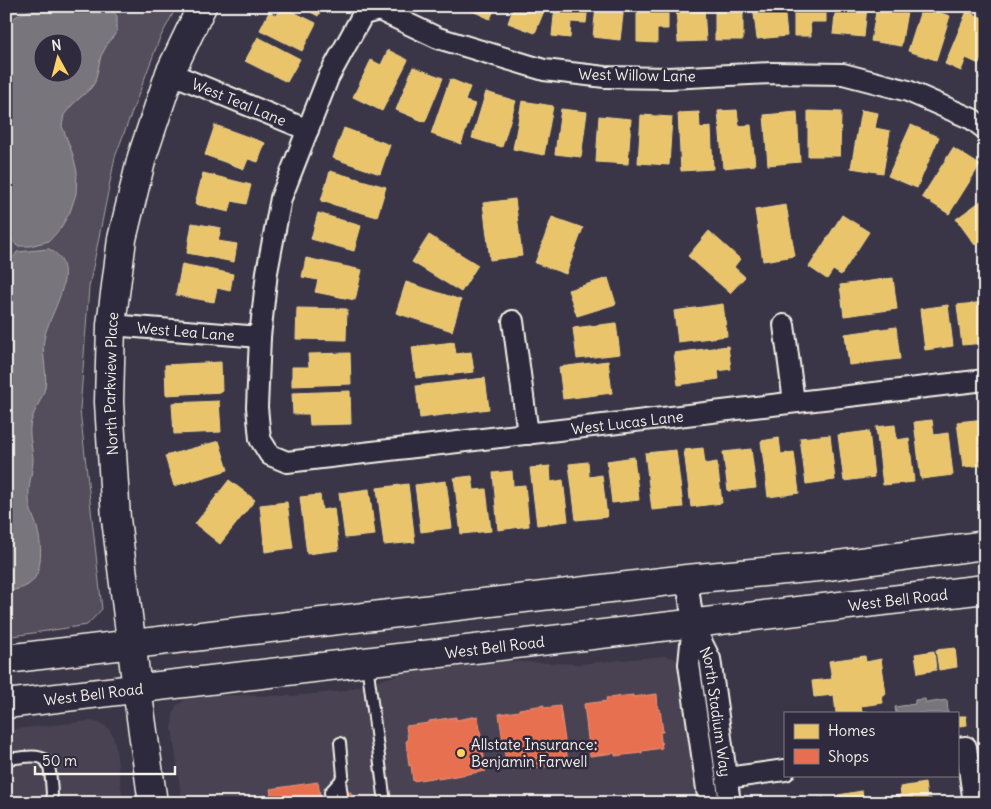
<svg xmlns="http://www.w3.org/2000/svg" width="991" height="809" viewBox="0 0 991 809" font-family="Delius,sans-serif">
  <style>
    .built { fill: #484352 }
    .green { fill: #534e5c; stroke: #a4a0a2; fill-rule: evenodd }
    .water { fill: #78747b; stroke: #aaa6a7; fill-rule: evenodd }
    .homes { fill: #e9c46a; stroke: #ecd290 }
    .shops { fill: #e76f51; stroke: #eb967e }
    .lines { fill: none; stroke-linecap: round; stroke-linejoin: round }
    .lane-casing { stroke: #f4f1e8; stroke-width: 14 }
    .street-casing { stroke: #f4f1e8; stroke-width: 24 }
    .secondary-casing { stroke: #f4f1e8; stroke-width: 31 }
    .primary-casing { stroke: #f4f1e8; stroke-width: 31 }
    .lane { stroke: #2f2a3d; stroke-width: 10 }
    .street { stroke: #2f2a3d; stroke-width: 20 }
    .secondary { stroke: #2f2a3d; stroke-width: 28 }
    .primary { stroke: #2f2a3d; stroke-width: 28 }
    .poi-dot { fill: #ffd166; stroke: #2f2a3d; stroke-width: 2 }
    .labels { text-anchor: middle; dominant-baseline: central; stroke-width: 5; stroke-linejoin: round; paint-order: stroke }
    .street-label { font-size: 15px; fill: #f4f1e8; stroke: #2f2a3d }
    .poi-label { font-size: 15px; fill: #f4f1e8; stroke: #2f2a3d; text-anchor: start }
  </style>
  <rect width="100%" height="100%" fill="#3b3647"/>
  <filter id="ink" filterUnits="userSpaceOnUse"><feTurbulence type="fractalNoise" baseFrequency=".02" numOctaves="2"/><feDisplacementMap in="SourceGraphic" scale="10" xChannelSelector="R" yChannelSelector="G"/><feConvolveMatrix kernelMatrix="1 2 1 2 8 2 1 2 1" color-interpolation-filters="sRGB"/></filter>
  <g filter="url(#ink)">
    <!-- built -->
    <path class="built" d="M665,656L674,658L681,665L693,758L696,803H182L172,726L173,715L176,706L185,700L201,695L294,696L343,691L405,673L498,661L579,664Z
      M91,721L99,723L106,726L112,734L115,743L123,803H6V730Z"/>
    <!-- green -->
    <path class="green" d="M6,6H177L159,40L115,157L89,287L80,410L102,609L87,625L6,637ZM42,42H72V72H42Z"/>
    <!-- water -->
    <path class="water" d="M83,6H105L113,11L117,16V32L108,43L101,56L95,82L91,88L72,105L64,115L62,126L73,155L77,172L76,194L70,212L60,229L49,241L30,246H17C15,243 12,240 11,236C6,219 16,196 6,180V26C20,4 61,8 83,6ZM42,42H72V72H42Z
      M49,249C83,266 51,311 45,335C40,352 48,370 45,388C42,400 31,415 30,427C29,438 33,450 33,461C32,474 28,486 29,499C29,511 36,520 38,532C42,547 43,575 28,585C22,589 13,590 6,592V268L17,252Z
      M925,699L926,703L947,700L948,713H896L895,707L915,704V700Z"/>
    <!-- homes -->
    <path class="homes" d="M281,6L316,23L302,51L260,30L269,12L277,16Z
      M300,6H324L318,16Z
      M467,6H496L490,19L466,8Z
      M514,6H546L535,33L508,23Z
      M555,6H588L586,23L571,22L570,38L552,36Z
      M596,6H624L620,40L593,37Z
      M637,6H668V29H657V43L637,42Z
      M676,6H704L706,41L678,42Z
      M715,6H743V40H715Z
      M753,6H784L787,36L757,39Z
      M794,6H826V22H810L811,36H794Z
      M836,6H867L864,37L833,34Z
      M877,6H908L901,46L871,41Z
      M922,7L950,16L936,60L908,51Z
      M967,11L985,19V50L979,64L966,58L961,71L945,64Z
      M258,37L300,59L287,82L245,61Z
      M388,50L408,60L382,111L353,97L371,60L381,65Z
      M413,67L443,78L425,122L396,110Z
      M985,68V82L979,78Z
      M450,79L470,87L465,101L475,104L461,144L431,134Z
      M486,92L516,101L502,147L472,138Z
      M522,101L553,106L544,155L513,149Z
      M561,109L587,112L581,157L555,154Z
      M737,110L739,126L751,125L755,165L723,168L718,111Z
      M861,110L878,113L875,128L890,131L883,173L851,168Z
      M808,111L841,112L840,156H808Z
      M699,112L700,128L711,127L713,169L681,171L678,113Z
      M797,112L800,162L768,165L764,115Z
      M641,115L672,117L669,165L638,163Z
      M599,116L631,119L628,164L596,162Z
      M215,125L265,143L258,162L248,159L244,169L205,155Z
      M911,125L939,137L917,188L888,176Z
      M344,128L390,145L380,174L333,158Z
      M953,148L980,165L949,214L922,197Z
      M330,171L386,187L377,217L321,201Z
      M203,173L251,185L246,204L232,201L229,212L195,204Z
      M985,198V238L975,245L956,219Z
      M515,199L522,256L490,260L483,203Z
      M786,205L795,256L763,261L755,210Z
      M318,213L361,226L354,251L311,239Z
      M842,215L869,232L841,275L833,270L827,279L809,267Z
      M552,217L583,228L566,274L535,263Z
      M192,223L221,228L218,241L237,244L234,262L187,253Z
      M709,231L740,259L734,267L745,277L730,293L688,256Z
      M429,235L478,265L461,292L412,262Z
      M306,258L362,270L355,300L315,292L318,280L302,277Z
      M182,264L233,274L230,291L217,288L214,302L176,295Z
      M608,278L616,304L577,316L568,290Z
      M893,278L897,309L844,316L840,285Z
      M406,282L461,300L452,331L396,313Z
      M985,302V343L962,345L957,305Z
      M723,304L727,336L678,342L674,311Z
      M948,305L953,346L925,350L920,309Z
      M297,308L347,309L346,340L296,339Z
      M616,323L620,354L577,359L573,328Z
      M896,327L900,359L849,365L845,334Z
      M454,342L456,354L471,352L474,372L416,378L412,347Z
      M728,346L731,369L718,371L719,379L678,385L674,353Z
      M350,353L351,384L292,386V367H309L308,354Z
      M608,361L612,393L563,399L559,367Z
      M221,362L222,392L166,395L165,365Z
      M485,378L489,409L420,418L416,386Z
      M350,391L351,424L310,425L309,414H293L292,393Z
      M219,401L221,432L174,434L172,403Z
      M985,419V465L963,467L957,422Z
      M932,420L934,435L948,433L953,475L921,479L914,422Z
      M895,425L897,440L909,438L914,482L883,485L876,427Z
      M869,431L874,477L844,481L838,435Z
      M830,435L835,480L806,484L800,438Z
      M779,438L781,454L794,452L799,493L768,497L761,441Z
      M219,441L228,470L174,486L165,456Z
      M703,448L705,464L717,462L722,503L691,507L684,450Z
      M751,449L756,488L728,491L723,452Z
      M676,450L683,507L652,510L645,453Z
      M634,457L639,500L612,503L607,461Z
      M588,462L589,477L602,475L607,517L576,520L569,464Z
      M550,466L551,482L563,480L568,521L537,525L530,468Z
      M512,471L513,486L525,485L529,526L498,530L493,473Z
      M472,476L474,490L486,489L491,531L461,534L454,478Z
      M229,480L255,500L220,544L195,524Z
      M446,481L452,528L421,532L415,485Z
      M408,484L415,542L384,545L377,488Z
      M369,489L375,535L345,538L339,493Z
      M320,495L322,510L334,508L339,550L307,554L300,497Z
      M287,502L293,548L265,552L260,505Z
      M955,648L957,667L939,670L936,650Z
      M934,651L936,670L918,673L915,654Z
      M865,656L866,662L881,659L886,694L882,695L883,703L861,706L862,712L866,711V713H836L834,695L814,697L812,681L832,679L829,661Z
      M958,716H966L967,725L959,726Z
      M925,783L927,798H931L932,803H839L838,795L862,791L864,801L901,795L900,787Z
      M824,798L825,802L831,801V803H813L812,799Z"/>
    <!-- shops -->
    <path class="shops" d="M657,694L658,709H660L663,732H660L662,748L642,751V753L615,756V753L590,756L584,704L607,701L606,698L633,695V697Z
      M544,705V708L560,706L568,762L550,763V766L529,769V767L507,770L499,714L519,711V709Z
      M478,716L486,771L438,779V777L413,781L411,765L409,766L406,741H408L406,726L429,723V721L456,717V720Z
      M318,782L321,803H246V799L271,795L270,789Z
      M351,792L352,803H321L320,796Z"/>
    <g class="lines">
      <defs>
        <path id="lane" d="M367,663L385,803
          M6,759C47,754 50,752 52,795
          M340,781L343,803
          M331,803L330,792L340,781L343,775L340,743"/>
        <g id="street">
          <path id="s1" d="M170,73L308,130"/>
          <path id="s2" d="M985,129L972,119L908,91L843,74L772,73L669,78L605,77L544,70L438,38L379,10L363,14L328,78L281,198L267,272L260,337L257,407L260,439L270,455L287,462L985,380"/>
          <path d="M513,321L528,434"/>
          <path id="s3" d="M111,325L260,337"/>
          <path d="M784,325L794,402"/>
          <path d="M687,579L693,624L689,664L709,803"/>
          <path id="s4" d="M693,625L710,659L730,803"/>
          <path d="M957,748L966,747L974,803"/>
          <path d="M727,778L785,770"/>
        </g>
        <g id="secondary">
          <path id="s5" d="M153,803L137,689L116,519L109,402L111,325L122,239L142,157L170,73L202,6"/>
        </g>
        <g id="primary">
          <path d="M6,659L687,579L829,566L985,545"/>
          <path id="s6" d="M6,704L985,589"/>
        </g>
      </defs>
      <!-- lane casing -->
      <use href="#lane" class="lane-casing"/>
      <!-- street casing -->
      <use href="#street" class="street-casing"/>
      <!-- secondary casing -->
      <use href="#secondary" class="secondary-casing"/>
      <!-- primary casing -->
      <use href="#primary" class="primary-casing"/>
      <!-- lane -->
      <use href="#lane" class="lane"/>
      <!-- street -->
      <use href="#street" class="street"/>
      <!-- secondary -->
      <use href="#secondary" class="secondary"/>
      <!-- primary -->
      <use href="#primary" class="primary"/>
    </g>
  </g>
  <!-- markers -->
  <circle class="poi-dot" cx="461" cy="753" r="5"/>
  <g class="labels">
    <!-- street labels -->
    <g class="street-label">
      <text transform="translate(637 75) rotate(1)">West Willow Lane</text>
      <text stroke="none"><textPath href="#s1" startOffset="75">West Teal Lane</textPath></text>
      <text stroke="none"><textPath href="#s3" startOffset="75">West Lea Lane</textPath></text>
      <text stroke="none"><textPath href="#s5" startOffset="422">North Parkview Place</textPath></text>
      <text stroke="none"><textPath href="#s2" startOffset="1470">West Lucas Lane</textPath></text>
      <text stroke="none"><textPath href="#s6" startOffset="898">West Bell Road</textPath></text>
      <text stroke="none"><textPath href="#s6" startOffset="492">West Bell Road</textPath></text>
      <text stroke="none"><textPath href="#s6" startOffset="88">West Bell Road</textPath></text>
      <text stroke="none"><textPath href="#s4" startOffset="91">North Stadium Way</textPath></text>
    </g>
    <!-- poi labels -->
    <g class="poi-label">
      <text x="471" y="744">Allstate Insurance:<tspan x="471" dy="17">Benjamin Farwell</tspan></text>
    </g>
  </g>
  <!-- margin -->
  <rect width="991" height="809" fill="none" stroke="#2f2a3d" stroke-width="25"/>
  <rect x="12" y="12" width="966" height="784" fill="none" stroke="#f4f1e8" stroke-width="2" filter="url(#ink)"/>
  <!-- legend -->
  <rect x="784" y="712" width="175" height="65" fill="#2f2a3d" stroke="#7e7a81"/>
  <rect x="794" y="724" width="25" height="15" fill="#e9c46a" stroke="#7e7a81"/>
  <text x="828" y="736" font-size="15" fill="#f4f1e8">Homes</text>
  <rect x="794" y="749" width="25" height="15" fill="#e76f51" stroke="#7e7a81"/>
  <text x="828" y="762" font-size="15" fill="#f4f1e8">Shops</text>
  <!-- north arrow -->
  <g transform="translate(58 58) rotate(353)"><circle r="24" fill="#2f2a3d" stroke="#7e7a81"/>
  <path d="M0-4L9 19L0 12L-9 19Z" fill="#ffd166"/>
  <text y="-8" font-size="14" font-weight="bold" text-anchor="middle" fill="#f4f1e8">N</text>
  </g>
  <!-- scale -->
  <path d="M35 766v8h140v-8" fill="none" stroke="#f4f1e8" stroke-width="2.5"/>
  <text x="42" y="766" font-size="15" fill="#f4f1e8" stroke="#2f2a3d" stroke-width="4" paint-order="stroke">50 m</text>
</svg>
